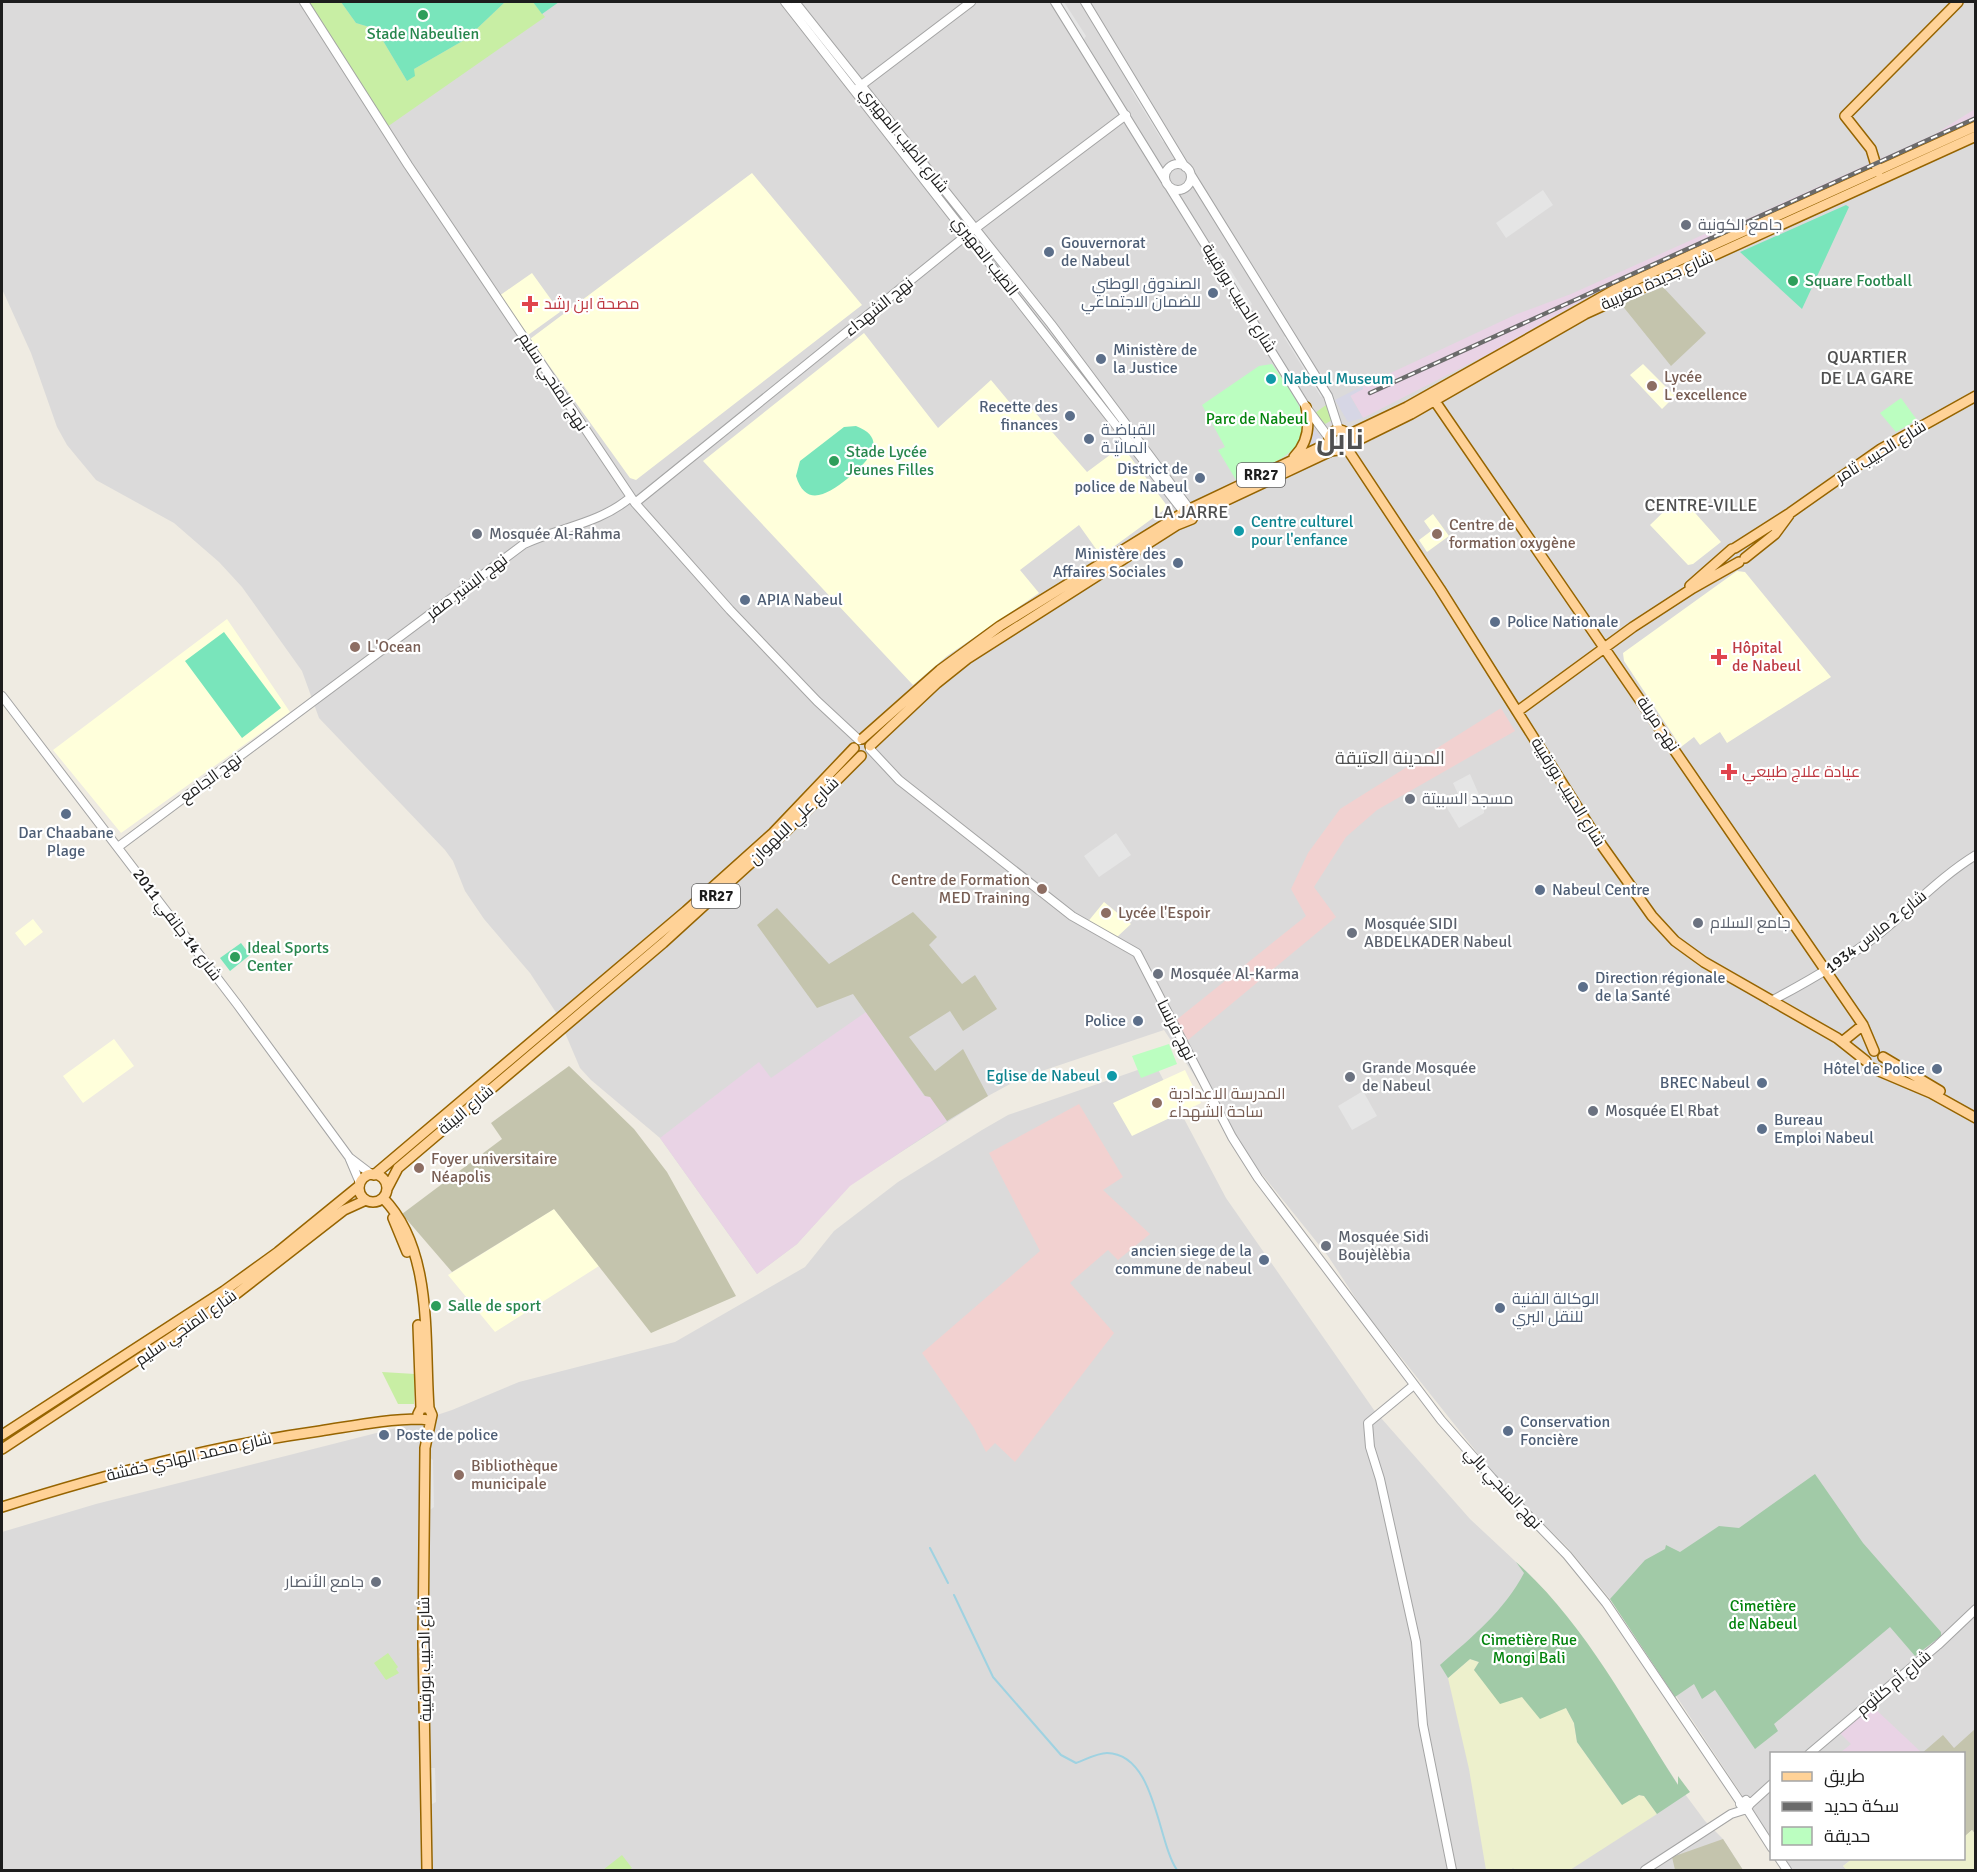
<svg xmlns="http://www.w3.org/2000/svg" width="1977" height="1872" viewBox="0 0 1977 1872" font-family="Signika,Cairo,sans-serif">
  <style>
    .residential { fill: #dbdada }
    .commercial { fill: #f2d1d0 }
    .industrial { fill: #e9d3e5 }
    .education { fill: #ffffdb }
    .construction { fill: #c4c4ad }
    .farmland { fill: #edf0cc }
    .grass { fill: #c8eea4 }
    .cemetery { fill: #a1caa7 }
    .park { fill: #bbfec0 }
    .pitch { fill: #79e5bb }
    .parking { fill: #e5e5e5 }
    .plaza { fill: #d6d6e5 }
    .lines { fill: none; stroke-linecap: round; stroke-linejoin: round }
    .stream { stroke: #9fd2e1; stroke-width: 2 }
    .minor-casing { stroke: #a4a4a4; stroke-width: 10 }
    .major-casing { stroke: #966400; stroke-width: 12 }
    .minor { stroke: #fff; stroke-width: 8 }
    .major { stroke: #ffd297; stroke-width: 9 }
    .rail-casing { stroke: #6b6b6b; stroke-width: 4.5 }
    .rail { stroke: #fff; stroke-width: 2; stroke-dasharray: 7; stroke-linecap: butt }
    .leisure-dot { fill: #2e9e5b; stroke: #fff; stroke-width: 2 }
    .worship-dot { fill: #6b7280; stroke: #fff; stroke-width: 2 }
    .service-dot { fill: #5c6f8a; stroke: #fff; stroke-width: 2 }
    .health-dot { fill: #e0444e; stroke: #fff; stroke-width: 2 }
    .culture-dot { fill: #0f9aa8; stroke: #fff; stroke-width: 2 }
    .education-dot { fill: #8d6e63; stroke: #fff; stroke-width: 2 }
    .labels { text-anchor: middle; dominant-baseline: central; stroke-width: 4.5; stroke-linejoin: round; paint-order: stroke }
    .shield { fill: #fff; stroke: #616161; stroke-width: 1.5 }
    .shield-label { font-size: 15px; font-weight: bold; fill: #1d1d1d }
    .leisure-label { font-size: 16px; fill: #27864d; stroke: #fff; text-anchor: start }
    .street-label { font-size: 16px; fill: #1d1d1d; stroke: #fff }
    .worship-label { font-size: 16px; fill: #5b616d; stroke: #fff; text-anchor: start }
    .service-label { font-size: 16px; fill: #4e5e75; stroke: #fff; text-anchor: start }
    .health-label { font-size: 16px; fill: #be3a42; stroke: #fff; text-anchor: start }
    .education-label { font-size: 16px; fill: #785e54; stroke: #fff; text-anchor: start }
    .culture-label { font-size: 16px; fill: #0d838f; stroke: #fff; text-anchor: start }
    .park-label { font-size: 16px; fill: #03840d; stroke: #fff }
    .neighbourhood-label { font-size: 18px; fill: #505050; stroke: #fff }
    .town-label { font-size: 28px; font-weight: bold; fill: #505050; stroke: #fff }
  </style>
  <rect width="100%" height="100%" fill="#efebe2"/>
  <!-- residential -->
  <path class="residential" d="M2,2H1975V1834L1972,1830L1964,1837V1754H1772L1771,1839L1620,1611L1568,1548L1498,1479L1364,1311L1328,1256L1253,1163L1164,1030L1021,1078L988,1096L850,1185L797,1244L757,1274L660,1138L591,1080L580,1068L557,1014L530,973L484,919L465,891L453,861L445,850L319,718L302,671L242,587L219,562L174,523L96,480L67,445L57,427L31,353L2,289Z
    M1155,1064L1226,1198L1374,1410L1470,1519L1529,1574L1564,1616L1589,1647L1679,1786L1705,1821L1723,1839L1743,1870H2V1532L96,1504L404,1426L452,1410L519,1382L675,1342L805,1267L834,1231L898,1182L982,1130L1008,1115Z
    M1784,1859H1852L1843,1866L1847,1870H1792Z"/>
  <!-- commercial -->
  <path class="commercial" d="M1501,708L1515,731L1377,810L1346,837L1314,887L1336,917L1188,1040L1175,1021L1306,916L1291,889L1308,853L1340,809Z
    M1079,1104L1123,1177L1103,1190L1150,1234L1118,1260L1108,1250L1070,1283L1114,1333L1015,1462L995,1443L986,1452L974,1428L922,1353L1040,1251L989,1153Z"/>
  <!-- industrial -->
  <path class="industrial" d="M1975,109V121L1593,294L1494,351L1363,418L1350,395L1363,389L1362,386L1365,385L1517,314L1571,294L1707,233L1709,236L1935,134Z
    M866,1012L924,1096H930L947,1121L850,1186L797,1244L757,1274L660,1138L759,1062L771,1078Z
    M1871,1705L1922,1753H1840L1851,1744L1839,1732Z"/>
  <!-- education -->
  <path class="education" d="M752,173L862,305L636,480L630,478L530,339Z
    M532,273L560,312L528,335L499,296Z
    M864,333L938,428L991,380L1016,410L1026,402L1087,472L1122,446L1168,507L1101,556L1079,525L1020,570L1039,593L947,656L913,685L703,461Z
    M1643,364L1675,396L1662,409L1630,375Z
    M1680,496L1721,542L1693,564L1688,565L1650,525Z
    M1433,514L1449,536L1427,552L1419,540L1431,531L1424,521Z
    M1737,571L1745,572L1831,677L1727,743L1720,732L1700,745L1694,737L1681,747L1624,661L1623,653Z
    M227,619L290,712L121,833L53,750Z
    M1104,902L1131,924L1117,937L1086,924Z
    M33,919L43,932L25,946L15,933Z
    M114,1039L134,1066L83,1103L63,1076Z
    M1185,1070L1201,1103L1132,1136L1113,1103Z
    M554,1209L599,1266L495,1332L448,1275Z"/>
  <!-- construction -->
  <path class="construction" d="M1663,287L1706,333L1671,366L1621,304Z
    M777,908L829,964L913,912L937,937L929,945L962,984L975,975L997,1009L963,1031L950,1011L909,1037L935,1071L963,1049L988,1096L947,1121L930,1097L925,1096L853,994L817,1008L757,925Z
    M569,1066L634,1129L667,1172L736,1296L651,1333L554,1209L452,1272L402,1214L502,1139L491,1123Z
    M1975,1729V1834L1972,1830L1964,1837V1754H1921L1943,1735L1954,1748Z
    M1723,1839L1743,1870H1675L1672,1857Z"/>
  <!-- farmland -->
  <path class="farmland" d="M1470,1659L1479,1662L1474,1670L1522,1697L1566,1708L1574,1723L1577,1742L1621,1804L1639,1795L1644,1796L1657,1814L1570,1870H1515L1513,1868L1511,1870H1486L1469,1769L1448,1678Z
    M1972,1830L1975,1834V1870H1847L1843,1866L1852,1859L1964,1858V1837Z"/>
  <!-- grass -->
  <path class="grass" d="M309,2H341L356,23L376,29L407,81L414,69L466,39L505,2H533L545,17L387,127Z
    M1326,405L1334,419L1325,424L1315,413Z
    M382,1372L415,1374L414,1404H398Z
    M388,1653L398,1667L396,1669L399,1673L386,1680L374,1663Z
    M622,1855L632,1868L629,1870H603Z"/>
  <!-- cemetery -->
  <path class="cemetery" d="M1815,1474L1863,1543L1941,1632V1636L1915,1656L1890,1627L1774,1724L1778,1731L1755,1749L1715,1690L1702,1699L1694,1684L1675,1697L1610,1599L1645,1560L1665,1549L1666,1545L1680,1552L1719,1526L1739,1528Z
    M1516,1562C1584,1622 1629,1709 1678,1785V1776L1690,1792L1657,1814L1644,1796L1639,1795L1622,1805L1577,1742L1574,1723L1566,1708L1540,1719L1522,1697L1500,1704L1474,1670L1479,1662L1470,1659L1448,1678L1440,1665C1472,1637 1504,1611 1524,1573Z"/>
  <!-- park -->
  <path class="park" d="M1272,364C1282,379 1296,396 1302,413C1316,452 1262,468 1236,480L1218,450L1225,447L1202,405L1259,366Z
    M1901,398L1917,420L1896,432L1880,413Z
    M1169,1044L1177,1064L1141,1078L1132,1056Z"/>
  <!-- pitch -->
  <path class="pitch" d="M341,2H505L466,39L414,69L415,76L407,81L376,29L356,23Z
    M533,2H559L542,14Z
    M1846,205L1849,207L1802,309L1740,252Z
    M856,426C892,440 864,465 847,479C829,493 806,509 796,476L800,461L844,427Z
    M224,632L281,708L242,738L185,661Z
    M241,943L250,955L230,971L220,958Z"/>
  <!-- parking -->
  <path class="parking" d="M1058,2H1064L1086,36L1083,41Z
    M1134,87L1166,140L1163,142L1131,90Z
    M1543,190L1553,205L1506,238L1496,223Z
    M1220,253L1252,304L1249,308L1215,254Z
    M1288,334L1325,395L1321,397L1284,337Z
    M1470,774L1484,806V813L1459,828L1444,803L1458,794L1453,783Z
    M1116,833L1131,855L1099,877L1084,856Z
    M1363,1091L1377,1116L1352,1130L1338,1106Z
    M429,1457L433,1460L434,1507L430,1510Z
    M431,1768H435L436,1802L432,1804Z"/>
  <!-- plaza -->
  <path class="plaza" d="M1362,386L1363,389L1350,396L1363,418L1348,422L1335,400Z
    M1311,425L1322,439L1321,442L1300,452Z"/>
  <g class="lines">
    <!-- stream -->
    <path class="stream" d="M930,1548L948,1583
      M954,1595L993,1677L1061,1755L1076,1763C1085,1760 1097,1753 1107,1753C1156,1754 1157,1841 1177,1870"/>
    <defs>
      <path id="minor" d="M304,2L408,165L635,503L730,610L817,701L859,740
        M785,2L1183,511
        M795,2L1051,324L1188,507
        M1055,2L1165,180
        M1085,2L1185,167
        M859,87L971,2
        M1165 177a13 13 0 1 1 26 0a13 13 0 1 1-26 0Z
        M1191,175L1328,396L1339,430
        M1170,188L1306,407L1329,438
        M635,503L968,234L1126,115
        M2,696L237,1004L349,1157L360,1183
        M870,749L899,780L1072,916L1137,953L1232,1137L1258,1178L1441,1420L1492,1478L1567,1555L1606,1603L1741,1803
        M118,847L524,544C561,527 599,524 631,497
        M1771,1001C1809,981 1846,960 1880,933C1912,908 1940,877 1976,855
        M350,1158L371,1174
        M1414,1385L1368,1423L1370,1447L1380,1479L1416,1642L1423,1725L1452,1870
        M1809,1754L1938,1645L1976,1609
        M1750,1804L1772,1784
        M1747,1809L1772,1848
        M1779,1858L1787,1870
        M1645,1870L1731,1814L1747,1809L1750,1804L1746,1800L1740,1804L1744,1809"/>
      <path id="major" d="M1878,172L1871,149L1845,116L1958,2
        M1430,394L1863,1025L1874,1051
        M1329 440a10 10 0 1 1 20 0a10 10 0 1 1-20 0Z
        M1348,435L1407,407L1616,289L1976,126
        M1348,445L1411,414L1585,314L1976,136
        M1346,447L1440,589L1598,840L1652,916L1675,941L1704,962L1837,1038L1866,1061
        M1294,457C1308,443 1310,425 1306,407
        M1192,508L1329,443
        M1195,515L1331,451L1338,450
        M1735,548L1790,513L1881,449L1976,396
        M1745,558L1775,534L1789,515
        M1690,586L1732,549
        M1518,711L1633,627L1693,588L1739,562
        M862,739L940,670L1000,626L1183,513
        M870,746L937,683L967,659L1177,525L1192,519L1195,512L1192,508L1184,510L1183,515L1187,519
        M1842,1042L1863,1025
        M1883,1057L1940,1091
        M1872,1068L1931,1093L1976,1118
        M359 1188a14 14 0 1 1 28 0a14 14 0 1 1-28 0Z
        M374,1175L686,911L773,833L854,748
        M387,1189L398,1168L663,943L787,830L861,756
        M383,1198C434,1250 424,1340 429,1408
        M393,1218L407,1252
        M418,1325L421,1408
        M2,1435L224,1291L278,1252L359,1186
        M2,1449L231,1298L344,1210L366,1200
        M2,1507C107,1474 211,1446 320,1431C353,1426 386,1419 420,1419
        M427,1870L423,1644L425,1448L432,1415L429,1408H421L418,1414L420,1419L429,1420"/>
    </defs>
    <!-- minor casing -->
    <use href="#minor" class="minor-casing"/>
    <!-- major casing -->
    <use href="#major" class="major-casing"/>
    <!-- minor -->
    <use href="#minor" class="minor"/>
    <!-- major -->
    <use href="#major" class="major"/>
    <defs>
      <path id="rail" d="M1370,393L1976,118"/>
    </defs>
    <!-- rail casing -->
    <use href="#rail" class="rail-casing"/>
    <!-- rail -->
    <use href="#rail" class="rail"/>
  </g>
  <!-- markers -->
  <g class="leisure-dot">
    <circle cx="423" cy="15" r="6"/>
    <circle cx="1793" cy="281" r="6"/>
    <circle cx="834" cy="461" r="6"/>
    <circle cx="235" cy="957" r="6"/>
    <circle cx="436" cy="1306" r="6"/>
  </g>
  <g class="worship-dot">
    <circle cx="1686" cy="225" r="6"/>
    <circle cx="477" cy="534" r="6"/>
    <circle cx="1410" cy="799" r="6"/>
    <circle cx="1698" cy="923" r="6"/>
    <circle cx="1352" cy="933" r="6"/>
    <circle cx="1158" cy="974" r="6"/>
    <circle cx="1350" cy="1077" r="6"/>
    <circle cx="1593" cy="1111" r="6"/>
    <circle cx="1326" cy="1246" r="6"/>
    <circle cx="376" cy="1582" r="6"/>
  </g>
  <g class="service-dot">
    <circle cx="1049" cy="252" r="6"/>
    <circle cx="1213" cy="293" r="6"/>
    <circle cx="1101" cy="359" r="6"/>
    <circle cx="1070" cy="416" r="6"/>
    <circle cx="1089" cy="439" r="6"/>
    <circle cx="1200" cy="478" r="6"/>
    <circle cx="1178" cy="563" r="6"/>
    <circle cx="745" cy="600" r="6"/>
    <circle cx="1495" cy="622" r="6"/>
    <circle cx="66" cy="814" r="6"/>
    <circle cx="1540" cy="890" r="6"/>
    <circle cx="1583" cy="987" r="6"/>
    <circle cx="1138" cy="1021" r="6"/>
    <circle cx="1937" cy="1069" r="6"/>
    <circle cx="1762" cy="1083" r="6"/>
    <circle cx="1762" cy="1129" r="6"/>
    <circle cx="1264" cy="1260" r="6"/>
    <circle cx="1500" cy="1308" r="6"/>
    <circle cx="1508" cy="1431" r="6"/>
    <circle cx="384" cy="1435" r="6"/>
  </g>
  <g class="health-dot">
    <path d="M527 295h6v6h6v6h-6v6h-6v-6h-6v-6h6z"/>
    <path d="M1716 648h6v6h6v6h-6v6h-6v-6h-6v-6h6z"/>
    <path d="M1726 763h6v6h6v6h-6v6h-6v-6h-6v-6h6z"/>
  </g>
  <g class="culture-dot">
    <circle cx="1271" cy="379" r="6"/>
    <circle cx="1239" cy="531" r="6"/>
    <circle cx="1112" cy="1076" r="6"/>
  </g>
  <g class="education-dot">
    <circle cx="1652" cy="386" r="6"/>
    <circle cx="1437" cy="534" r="6"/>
    <circle cx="355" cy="647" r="6"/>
    <circle cx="1042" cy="889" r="6"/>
    <circle cx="1106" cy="913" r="6"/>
    <circle cx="1157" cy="1103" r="6"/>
    <circle cx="419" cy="1168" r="6"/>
    <circle cx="459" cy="1475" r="6"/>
  </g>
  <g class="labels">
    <!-- shield labels -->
    <g class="shield">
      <rect x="1237" y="463" width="48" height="24" rx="4.5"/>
      <rect x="692" y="884" width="48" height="24" rx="4.5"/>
    </g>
    <g class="shield-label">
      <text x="1261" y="475">RR27</text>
      <text x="716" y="896">RR27</text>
    </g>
    <!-- leisure labels -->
    <g class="leisure-label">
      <text x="423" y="34" text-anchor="middle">Stade Nabeulien</text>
      <text x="1805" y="281">Square Football</text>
      <text x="846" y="452">Stade Lycée<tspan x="846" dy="18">Jeunes Filles</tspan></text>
      <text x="247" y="948">Ideal Sports<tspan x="247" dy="18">Center</tspan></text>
      <text x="448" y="1306">Salle de sport</text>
    </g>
    <!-- street labels -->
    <g class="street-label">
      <text transform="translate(904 140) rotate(51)">شارع الطيب المهيري</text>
      <text transform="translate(985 256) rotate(52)">الطيب المهيري</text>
      <text transform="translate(1657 281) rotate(-24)">شارع جديدة مغربية</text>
      <text transform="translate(1239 298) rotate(58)">شارع الحبيب بورقيبة</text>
      <text transform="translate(879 307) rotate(-39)">نهج الشهداء</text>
      <text transform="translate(553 382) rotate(57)">نهج المنجي سليم</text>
      <text transform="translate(1881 452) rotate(-32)">شارع الحبيب ثامر</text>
      <text transform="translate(467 587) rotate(-37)">نهج البشير صفر</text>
      <text transform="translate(1658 724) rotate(56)">نهج مربلة</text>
      <text transform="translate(211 778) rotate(-36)">نهج الجامع</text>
      <text transform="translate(1568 792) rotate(58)">شارع الحبيب بورقيبة</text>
      <text transform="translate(794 821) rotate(-44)">شارع علي البلهوان</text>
      <text transform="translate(177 925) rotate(53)">شارع 14 جانفي 2011</text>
      <text transform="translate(1876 932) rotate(-38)">شارع 2 مارس 1934</text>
      <text transform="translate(1176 1030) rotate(63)">نهج فرنسا</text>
      <text transform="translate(466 1110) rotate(-40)">شارع البيئة</text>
      <text transform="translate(186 1328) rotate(-35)">شارع المنجي سليم</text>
      <text transform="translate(189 1457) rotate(-13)">شارع محمد الهادي خفشة</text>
      <text transform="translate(1503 1488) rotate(47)">نهج المنجي بالي</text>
      <text transform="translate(425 1659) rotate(-91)">شارع الحبيب بورقيبة</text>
      <text transform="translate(1894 1683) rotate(-40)">شارع أم كلثوم</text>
    </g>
    <!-- worship labels -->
    <g class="worship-label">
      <text x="1698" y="225">جامع الكونية</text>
      <text x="489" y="534">Mosquée Al-Rahma</text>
      <text x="1422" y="799">مسجد السبيتة</text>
      <text x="1710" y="923">جامع السلام</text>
      <text x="1364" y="924">Mosquée SIDI<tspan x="1364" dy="18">ABDELKADER Nabeul</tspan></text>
      <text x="1170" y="974">Mosquée Al-Karma</text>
      <text x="1362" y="1068">Grande Mosquée<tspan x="1362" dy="18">de Nabeul</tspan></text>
      <text x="1605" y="1111">Mosquée El Rbat</text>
      <text x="1338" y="1237">Mosquée Sidi<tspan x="1338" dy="18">Boujèlèbia</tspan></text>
      <text x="364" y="1582" text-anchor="end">جامع الأنصار</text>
    </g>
    <!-- service labels -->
    <g class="service-label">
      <text x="1061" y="243">Gouvernorat<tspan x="1061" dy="18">de Nabeul</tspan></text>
      <text x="1201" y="284" text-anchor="end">الصندوق الوطني<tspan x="1201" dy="18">للضمان الاجتماعي</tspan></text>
      <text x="1113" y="350">Ministère de<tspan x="1113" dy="18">la Justice</tspan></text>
      <text x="1058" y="407" text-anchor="end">Recette des<tspan x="1058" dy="18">finances</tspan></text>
      <text x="1101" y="430">القباضـة<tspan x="1101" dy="18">الماليّـة</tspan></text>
      <text x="1188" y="469" text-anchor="end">District de<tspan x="1188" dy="18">police de Nabeul</tspan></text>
      <text x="1166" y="554" text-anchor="end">Ministère des<tspan x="1166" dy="18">Affaires Sociales</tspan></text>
      <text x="757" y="600">APIA Nabeul</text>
      <text x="1507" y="622">Police Nationale</text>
      <text x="66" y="833" text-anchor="middle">Dar Chaabane<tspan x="66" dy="18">Plage</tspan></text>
      <text x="1552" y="890">Nabeul Centre</text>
      <text x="1595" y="978">Direction régionale<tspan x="1595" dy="18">de la Santé</tspan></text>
      <text x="1126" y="1021" text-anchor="end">Police</text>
      <text x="1925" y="1069" text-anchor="end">Hôtel de Police</text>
      <text x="1750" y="1083" text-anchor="end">BREC Nabeul</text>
      <text x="1774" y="1120">Bureau<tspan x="1774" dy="18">Emploi Nabeul</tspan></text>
      <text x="1252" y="1251" text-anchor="end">ancien siege de la<tspan x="1252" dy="18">commune de nabeul</tspan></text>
      <text x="1512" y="1299">الوكالة الفنية<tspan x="1512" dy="18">للنقل البري</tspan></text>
      <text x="1520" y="1422">Conservation<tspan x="1520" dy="18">Foncière</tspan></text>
      <text x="396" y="1435">Poste de police</text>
    </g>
    <!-- health labels -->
    <g class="health-label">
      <text x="544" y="304">مصحة ابن رشد</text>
      <text x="1732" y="648">Hôpital<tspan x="1732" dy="18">de Nabeul</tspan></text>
      <text x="1742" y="772">عيادة علاج طبيعي</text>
    </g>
    <!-- education labels -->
    <g class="education-label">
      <text x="1664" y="377">Lycée<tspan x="1664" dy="18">L'excellence</tspan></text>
      <text x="1449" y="525">Centre de<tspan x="1449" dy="18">formation oxygène</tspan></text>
      <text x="367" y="647">L'Ocean</text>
      <text x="1030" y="880" text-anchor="end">Centre de Formation<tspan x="1030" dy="18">MED Training</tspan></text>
      <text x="1118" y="913">Lycée l'Espoir</text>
      <text x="1169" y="1094">المدرسة الاعدادية<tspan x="1169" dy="18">ساحة الشهداء</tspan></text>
      <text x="431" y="1159">Foyer universitaire<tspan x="431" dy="18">Néapolis</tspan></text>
      <text x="471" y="1466">Bibliothèque<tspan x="471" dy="18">municipale</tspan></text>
    </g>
    <!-- culture labels -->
    <g class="culture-label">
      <text x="1283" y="379">Nabeul Museum</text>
      <text x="1251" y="522">Centre culturel<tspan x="1251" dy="18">pour l'enfance</tspan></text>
      <text x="1100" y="1076" text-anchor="end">Eglise de Nabeul</text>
    </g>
    <!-- park labels -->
    <g class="park-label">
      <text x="1257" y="419">Parc de Nabeul</text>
      <text x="1763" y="1606">Cimetière<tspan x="1763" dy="18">de Nabeul</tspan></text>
      <text x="1529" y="1640">Cimetière Rue<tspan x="1529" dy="18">Mongi Bali</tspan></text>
    </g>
    <!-- neighbourhood labels -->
    <g class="neighbourhood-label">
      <text x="1867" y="357">QUARTIER<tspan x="1867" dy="21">DE LA GARE</tspan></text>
      <text x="1701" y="505">CENTRE-VILLE</text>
      <text x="1191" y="512">LA JARRE</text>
      <text x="1390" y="758">المدينة العتيقة</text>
    </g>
    <!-- town labels -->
    <g class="town-label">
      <text x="1340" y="440">نابل</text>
    </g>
  </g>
  <!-- border -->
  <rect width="1977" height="1872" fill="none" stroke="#1d1d1d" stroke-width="6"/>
  <!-- legend -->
  <rect x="1770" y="1752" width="195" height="108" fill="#ffffff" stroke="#a5a5a5" stroke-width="1.5"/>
  <rect x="1782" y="1772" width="30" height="9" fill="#ffd297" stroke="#a5a5a5" stroke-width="1.5"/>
  <text x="1824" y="1782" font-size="18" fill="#1d1d1d">طريق</text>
  <rect x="1782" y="1802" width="30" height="9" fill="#6b6b6b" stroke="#a5a5a5" stroke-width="1.5"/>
  <text x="1824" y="1812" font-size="18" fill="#1d1d1d">سكة حديد</text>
  <rect x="1782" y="1827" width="30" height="18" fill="#bbfec0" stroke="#a5a5a5" stroke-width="1.5"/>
  <text x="1824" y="1842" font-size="18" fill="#1d1d1d">حديقة</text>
</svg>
